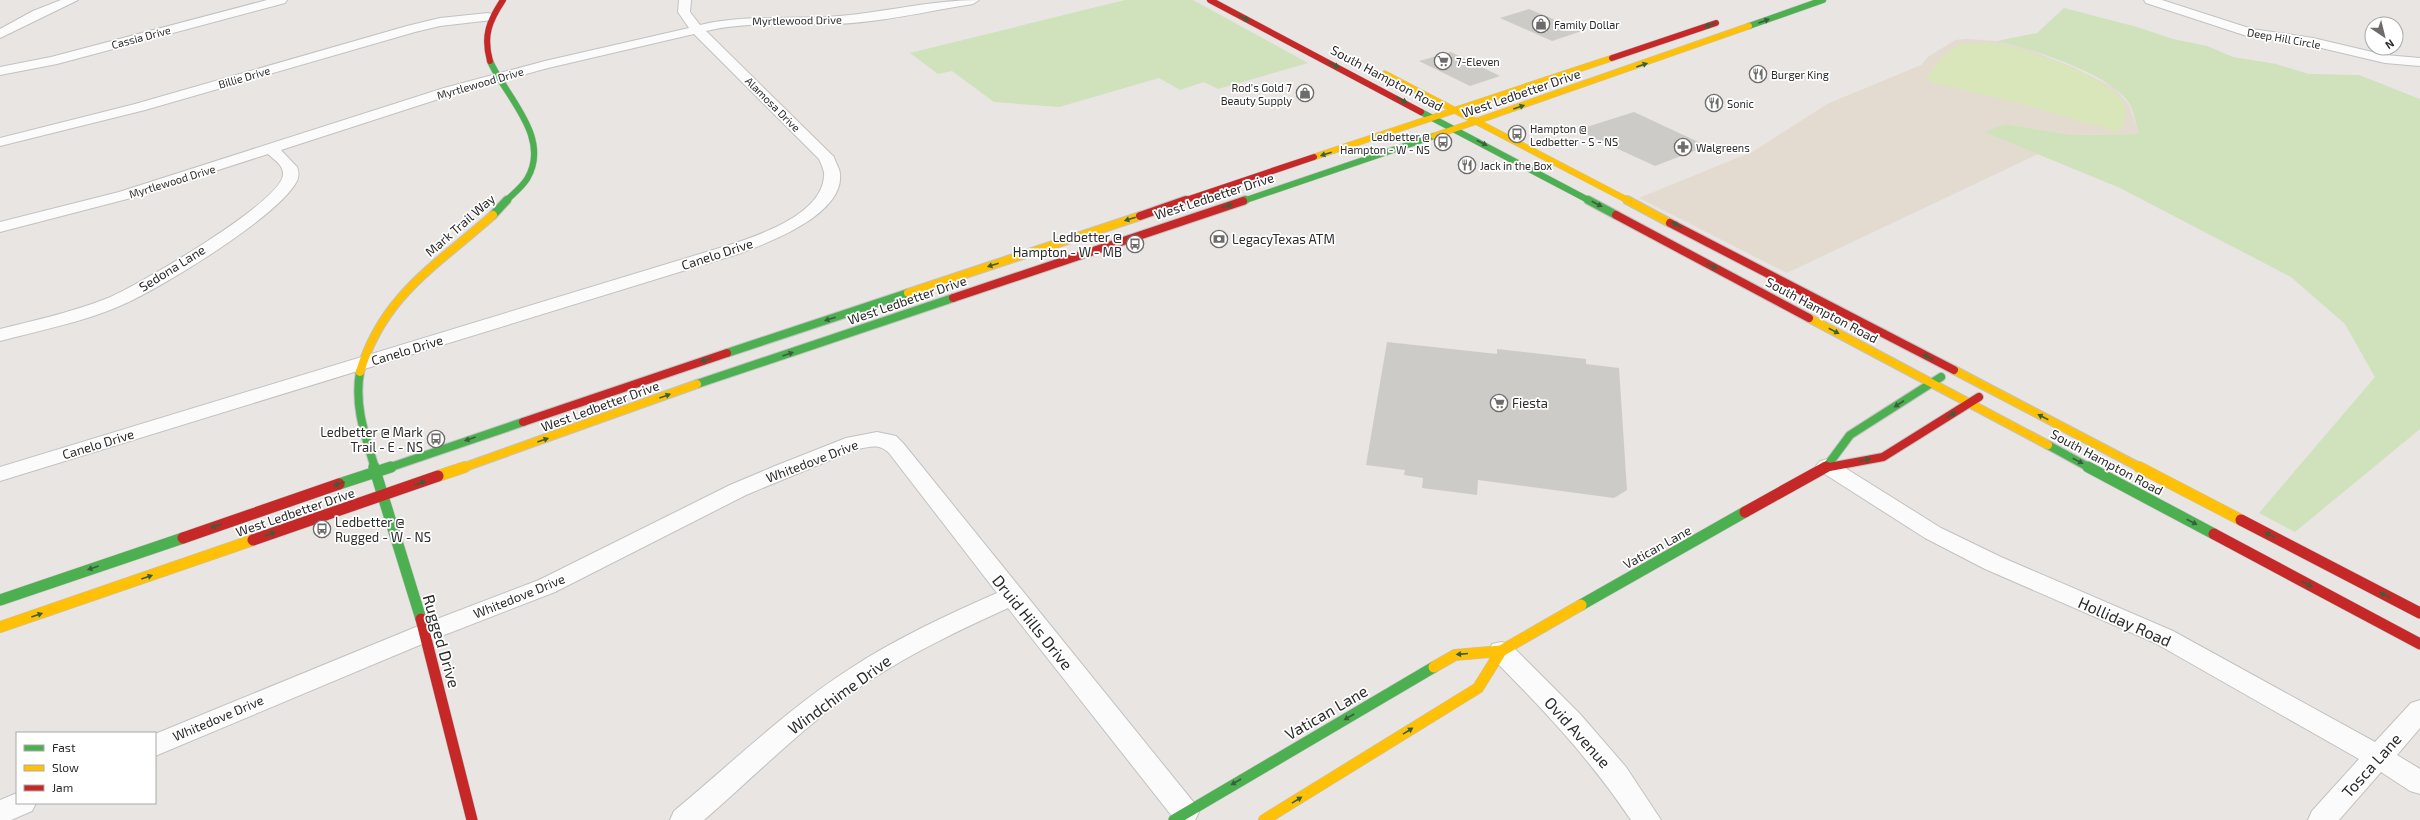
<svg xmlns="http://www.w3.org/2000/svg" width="2420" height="820" viewBox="0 0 2420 820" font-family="'Exo 2',sans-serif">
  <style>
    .education { fill: #e3dbd0 }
    .green { fill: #cfe2bc }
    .pitch { fill: #d9e6ba }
    .building { fill: #cdcbc8 }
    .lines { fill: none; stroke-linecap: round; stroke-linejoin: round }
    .street-casing { stroke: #c2c2c2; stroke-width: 2 }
    .fast-far2-casing { stroke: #c2c2c2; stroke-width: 7 }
    .fast-far1-casing { stroke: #c2c2c2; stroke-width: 10 }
    .fast-casing { stroke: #c2c2c2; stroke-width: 12 }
    .slow-far2-casing { stroke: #c2c2c2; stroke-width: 7 }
    .slow-far1-casing { stroke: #c2c2c2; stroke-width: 10 }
    .slow-casing { stroke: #c2c2c2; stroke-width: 12 }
    .jam-far2-casing { stroke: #c2c2c2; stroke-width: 7 }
    .jam-far1-casing { stroke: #c2c2c2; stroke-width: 10 }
    .jam-casing { stroke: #c2c2c2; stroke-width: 12 }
    .street { fill: #fcfbfb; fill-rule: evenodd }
    .fast-far2 { stroke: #4caf50; stroke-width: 6 }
    .fast-far1 { stroke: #4caf50; stroke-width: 8 }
    .fast { stroke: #4caf50; stroke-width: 11 }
    .slow-far2 { stroke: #ffc107; stroke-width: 6 }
    .slow-far1 { stroke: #ffc107; stroke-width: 8 }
    .slow { stroke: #ffc107; stroke-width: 11 }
    .jam-far2 { stroke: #c62828; stroke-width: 6 }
    .jam-far1 { stroke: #c62828; stroke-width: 8 }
    .jam { stroke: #c62828; stroke-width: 11 }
    .oneway { fill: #38603a }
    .labels { text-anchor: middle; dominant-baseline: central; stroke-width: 3.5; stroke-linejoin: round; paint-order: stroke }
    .far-street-label { font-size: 11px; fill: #2b2b2b; stroke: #fff }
    .far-poi-label { font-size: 11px; fill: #2b2b2b; stroke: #fff; text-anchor: start }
    .street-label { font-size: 13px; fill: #2b2b2b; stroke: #fff }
    .poi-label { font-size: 13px; fill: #2b2b2b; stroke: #fff; text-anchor: start }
    .near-street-label { font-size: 16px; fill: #2b2b2b; stroke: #fff }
  </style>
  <rect width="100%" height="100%" fill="#e8e5e2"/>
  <!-- education -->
  <path class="education" d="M1967,39L1997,41L2030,50L2073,67L2115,88L2129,105L2139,134L2072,135L2005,124L1985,132L2038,154L1787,273L1639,198L1754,151L1827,104L1921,65L1928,57L1955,40Z"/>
  <!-- green -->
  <path class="green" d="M1125,0H1193L1308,63L1218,89L1204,82L1180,90L1159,78L1059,107L994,102L952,71L938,74L910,53Z
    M2064,8L2137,27L2173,39L2207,46L2233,57L2276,64L2309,74L2359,75L2420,99V429L2295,532L2259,513L2375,377L2345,324L2291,277L2120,188L1984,132L2005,124L2072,135L2139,134C2136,125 2134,113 2130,105C2113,74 2030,49 1997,41L2037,33Z"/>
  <!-- pitch -->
  <path class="pitch" d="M1985,42C2018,46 2098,72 2120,98C2128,107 2126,122 2119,132L2015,102L1934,83L1926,78L1944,55L1960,44Z"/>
  <!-- building -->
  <path class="building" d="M1529,9L1582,31L1552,41L1500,18Z
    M1451,52L1500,76L1470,86L1419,61Z
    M1634,112L1707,146L1655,166L1577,130Z
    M1387,342L1497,354V349L1586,359V364L1619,368L1627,490L1614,498L1478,480L1477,495L1422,488L1423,478L1404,475L1405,470L1366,465Z"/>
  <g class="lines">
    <defs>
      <path id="street" d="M61,0H78L0,38V29L33,11Z
        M267,0H287L285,3L57,64L0,75V67L51,57Z
        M679,0H691L690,12L700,25C746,14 793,20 840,16C886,12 932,0 979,0L973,4C928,11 882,22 837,24C793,25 748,21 706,31L834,157C835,162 840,169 840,174C844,215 768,243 738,254L0,481V467L726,246C757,236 822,215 824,176C825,171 821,164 819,159L694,34L548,68L454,94L281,150L297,167C299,172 299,176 297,181C278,217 161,288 122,305C84,322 41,330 0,341V329C36,320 73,312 108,298C137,286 280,203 283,175C284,165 274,160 268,154L131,198L0,232V222L119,192L444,88L545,61L689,28L678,12Z
        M2144,0H2162L2252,29L2313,38L2385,55L2420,58V66L2385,63L2313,46L2250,37L2146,3Z
        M488,13L492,14L494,17L492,20L440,26L415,32L145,110L0,146V138L135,104L407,26L440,18Z
        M877,432L896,436L903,443L1195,804L1199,812L1195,820H1175L1008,608C960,630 913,652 869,681C809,721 758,773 704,820H670L674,811C732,763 787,709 851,668C897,638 947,615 997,593L889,453C879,443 870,447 857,449L746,495L555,592L434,639L155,756V734L416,627L539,580L730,485L775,466L846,438Z
        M1827,459L1834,461L1941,528L2001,557L2173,631L2375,742L2411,703L2420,700V728L2397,755L2420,769V794L2410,791L2381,772L2339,820H2308L2312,811L2359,759L2155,643L1985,569L1925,538L1820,471L1816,466L1820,461Z
        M1501,642L1510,644L1580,714L1626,767L1661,820H1631C1589,758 1545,711 1492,658L1489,651L1492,644Z
        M17,793V803H36L32,811L11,820H0V800Z"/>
      <path id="fast-far2" d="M1749,26L1823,0
        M490,61C505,96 552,137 527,179C522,187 513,194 506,201
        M1421,112L1590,201
        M1243,201L1434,136"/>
      <path id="fast-far1" d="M1588,200L1616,215
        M1243,201L1245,200
        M493,215L507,200
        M727,353L908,293
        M360,372C354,406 365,435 375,468
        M697,384L953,298
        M2048,445L2090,468
        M1827,466L1850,435L1941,377
        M388,468L523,422"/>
      <path id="fast" d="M374,467L421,619
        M2088,467L2214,534
        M339,484L391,467
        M0,600L183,538
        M1581,605L1745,512
        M1174,820L1434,667"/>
      <path id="slow-far2" d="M1385,74L1629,201
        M1434,136L1749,26
        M1314,157L1612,58"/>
      <path id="slow-far1" d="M1627,200L1670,223
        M908,293L1140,216
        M1809,318L2048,445
        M1954,370L2141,468
        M360,372C383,295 436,266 493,215
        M462,468L697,384"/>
      <path id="slow" d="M2139,467L2241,520
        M438,476L465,467
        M0,627L253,540
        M1434,667L1455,655L1501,651L1581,605
        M1264,820L1478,688L1501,651"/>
      <path id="jam-far2" d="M1210,0L1421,112
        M1612,58L1716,23
        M490,61C483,36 489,21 503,0
        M1183,201L1314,157"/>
      <path id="jam-far1" d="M1616,215L1809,318
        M1140,216L1186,200
        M1670,223L1954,370
        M953,298L1243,201
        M523,422L727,353
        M1824,468L1883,457L1979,397"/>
      <path id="jam" d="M1745,512L1826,467
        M2241,520L2420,613
        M2214,534L2420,644
        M183,538L339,484
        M253,540L438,476
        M421,619L472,820"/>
    </defs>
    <!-- street casing -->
    <use href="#street" class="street-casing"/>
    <!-- fast-far2 casing -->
    <use href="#fast-far2" class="fast-far2-casing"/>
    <!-- fast-far1 casing -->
    <use href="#fast-far1" class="fast-far1-casing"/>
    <!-- fast casing -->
    <use href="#fast" class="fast-casing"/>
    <!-- slow-far2 casing -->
    <use href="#slow-far2" class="slow-far2-casing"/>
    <!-- slow-far1 casing -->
    <use href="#slow-far1" class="slow-far1-casing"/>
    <!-- slow casing -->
    <use href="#slow" class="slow-casing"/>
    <!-- jam-far2 casing -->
    <use href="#jam-far2" class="jam-far2-casing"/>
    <!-- jam-far1 casing -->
    <use href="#jam-far1" class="jam-far1-casing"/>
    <!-- jam casing -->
    <use href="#jam" class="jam-casing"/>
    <!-- street -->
    <use href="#street" class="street"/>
    <!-- fast-far2 -->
    <use href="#fast-far2" class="fast-far2"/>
    <!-- fast-far1 -->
    <use href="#fast-far1" class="fast-far1"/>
    <!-- fast -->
    <use href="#fast" class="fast"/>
    <!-- slow-far2 -->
    <use href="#slow-far2" class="slow-far2"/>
    <!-- slow-far1 -->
    <use href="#slow-far1" class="slow-far1"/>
    <!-- slow -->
    <use href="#slow" class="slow"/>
    <!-- jam-far2 -->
    <use href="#jam-far2" class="jam-far2"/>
    <!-- jam-far1 -->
    <use href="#jam-far1" class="jam-far1"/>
    <!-- jam -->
    <use href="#jam" class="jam"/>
  </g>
  <!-- one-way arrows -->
  <defs><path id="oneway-solid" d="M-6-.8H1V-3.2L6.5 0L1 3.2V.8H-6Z"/></defs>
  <g class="oneway">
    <use href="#oneway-solid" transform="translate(1244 18) rotate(28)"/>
    <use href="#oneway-solid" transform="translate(1764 21) rotate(-20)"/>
    <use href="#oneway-solid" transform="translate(1710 25) rotate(162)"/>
    <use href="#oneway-solid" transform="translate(1334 65) rotate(27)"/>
    <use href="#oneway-solid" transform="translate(1642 65) rotate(-19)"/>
    <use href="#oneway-solid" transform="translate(1402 100) rotate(28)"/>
    <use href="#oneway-solid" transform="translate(1519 107) rotate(-19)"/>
    <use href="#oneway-solid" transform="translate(1482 143) rotate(28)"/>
    <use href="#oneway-solid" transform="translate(1326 154) rotate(162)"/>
    <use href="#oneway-solid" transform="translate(1597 204) rotate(28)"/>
    <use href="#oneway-solid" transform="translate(1227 206) rotate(-18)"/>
    <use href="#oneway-solid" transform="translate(1130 219) rotate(162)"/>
    <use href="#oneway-solid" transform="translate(1677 225) rotate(-152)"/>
    <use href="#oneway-solid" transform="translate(993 265) rotate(162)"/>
    <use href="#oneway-solid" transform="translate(1712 266) rotate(28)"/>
    <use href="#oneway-solid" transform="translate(830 319) rotate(162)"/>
    <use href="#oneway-solid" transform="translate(1834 331) rotate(28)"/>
    <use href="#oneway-solid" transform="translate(788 354) rotate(-19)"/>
    <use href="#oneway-solid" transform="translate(1928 357) rotate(-152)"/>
    <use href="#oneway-solid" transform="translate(706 360) rotate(162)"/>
    <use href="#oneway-solid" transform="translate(665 396) rotate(-20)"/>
    <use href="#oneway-solid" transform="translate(1899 404) rotate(147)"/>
    <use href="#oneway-solid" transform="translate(1951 415) rotate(-32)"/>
    <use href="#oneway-solid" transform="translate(2043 417) rotate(-153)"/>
    <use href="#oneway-solid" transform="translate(470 439) rotate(161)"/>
    <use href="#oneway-solid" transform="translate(543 440) rotate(-19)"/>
    <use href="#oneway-solid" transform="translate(1865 460) rotate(-10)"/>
    <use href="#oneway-solid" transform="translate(2078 461) rotate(28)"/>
    <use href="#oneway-solid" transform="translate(420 483) rotate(-19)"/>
    <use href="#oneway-solid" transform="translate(339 484) rotate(161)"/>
    <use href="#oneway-solid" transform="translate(2192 522) rotate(28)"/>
    <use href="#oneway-solid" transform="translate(216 526) rotate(161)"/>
    <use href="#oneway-solid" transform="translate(270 534) rotate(-19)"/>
    <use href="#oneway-solid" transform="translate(2270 535) rotate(-153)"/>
    <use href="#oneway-solid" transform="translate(93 568) rotate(161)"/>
    <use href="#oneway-solid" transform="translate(147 577) rotate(-19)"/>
    <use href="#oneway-solid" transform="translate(2307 584) rotate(28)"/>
    <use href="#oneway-solid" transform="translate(2385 595) rotate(-153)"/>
    <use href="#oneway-solid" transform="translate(37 615) rotate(-19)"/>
    <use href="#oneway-solid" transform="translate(1462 654) rotate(175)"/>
    <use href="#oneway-solid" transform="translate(1349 717) rotate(150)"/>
    <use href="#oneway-solid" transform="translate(1408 731) rotate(-32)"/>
    <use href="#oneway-solid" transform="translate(1236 782) rotate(150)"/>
    <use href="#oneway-solid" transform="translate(1297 800) rotate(-32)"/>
  </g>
  <!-- icons -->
  <defs>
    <symbol id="shop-ring" viewBox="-11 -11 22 22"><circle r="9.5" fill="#fff" stroke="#6d6c6b" stroke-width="1.5"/><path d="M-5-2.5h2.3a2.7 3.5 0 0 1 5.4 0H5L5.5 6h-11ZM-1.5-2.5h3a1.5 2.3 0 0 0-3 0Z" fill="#6d6c6b"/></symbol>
    <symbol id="supermarket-ring" viewBox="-11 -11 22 22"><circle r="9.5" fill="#fff" stroke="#6d6c6b" stroke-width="1.5"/><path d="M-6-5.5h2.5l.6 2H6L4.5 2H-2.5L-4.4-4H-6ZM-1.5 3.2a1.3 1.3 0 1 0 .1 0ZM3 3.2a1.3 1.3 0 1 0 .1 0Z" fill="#6d6c6b"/></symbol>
    <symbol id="restaurant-ring" viewBox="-11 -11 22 22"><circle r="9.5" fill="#fff" stroke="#6d6c6b" stroke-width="1.5"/><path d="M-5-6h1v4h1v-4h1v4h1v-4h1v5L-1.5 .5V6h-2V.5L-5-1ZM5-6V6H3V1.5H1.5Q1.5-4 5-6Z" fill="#6d6c6b"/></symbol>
    <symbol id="bus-ring" viewBox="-11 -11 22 22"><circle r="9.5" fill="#fff" stroke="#6d6c6b" stroke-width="1.5"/><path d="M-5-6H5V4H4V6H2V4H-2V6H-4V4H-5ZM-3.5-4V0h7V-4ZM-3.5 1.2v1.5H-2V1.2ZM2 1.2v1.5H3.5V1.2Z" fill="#6d6c6b"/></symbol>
    <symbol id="pharmacy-ring" viewBox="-11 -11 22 22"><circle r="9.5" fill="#fff" stroke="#6d6c6b" stroke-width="1.5"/><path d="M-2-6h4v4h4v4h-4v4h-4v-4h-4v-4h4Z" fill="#6d6c6b"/></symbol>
    <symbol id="bank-ring" viewBox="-11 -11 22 22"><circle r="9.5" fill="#fff" stroke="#6d6c6b" stroke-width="1.5"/><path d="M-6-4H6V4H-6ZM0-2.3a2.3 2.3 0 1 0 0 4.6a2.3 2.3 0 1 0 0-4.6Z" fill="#6d6c6b"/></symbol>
  </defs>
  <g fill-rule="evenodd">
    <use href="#shop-ring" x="1531" y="14" width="20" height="20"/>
    <use href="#supermarket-ring" x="1433" y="51" width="20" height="20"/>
    <use href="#restaurant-ring" x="1748" y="64" width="20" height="20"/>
    <use href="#shop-ring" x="1295" y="83" width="20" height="20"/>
    <use href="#restaurant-ring" x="1704" y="93" width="20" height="20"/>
    <use href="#bus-ring" x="1507" y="124" width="20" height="20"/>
    <use href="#bus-ring" x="1433" y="132" width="20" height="20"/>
    <use href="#pharmacy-ring" x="1673" y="137" width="20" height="20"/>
    <use href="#restaurant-ring" x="1457" y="155" width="20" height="20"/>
    <use href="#bank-ring" x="1209" y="229" width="20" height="20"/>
    <use href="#bus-ring" x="1125" y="234" width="20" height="20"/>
    <use href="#supermarket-ring" x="1489" y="393" width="20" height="20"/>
    <use href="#bus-ring" x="426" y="429" width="20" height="20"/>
    <use href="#bus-ring" x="312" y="519" width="20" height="20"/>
  </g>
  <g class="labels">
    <!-- far-street labels -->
    <g class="far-street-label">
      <text transform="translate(797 20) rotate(-1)">Myrtlewood Drive</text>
      <text transform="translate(141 37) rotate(-15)">Cassia Drive</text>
      <text transform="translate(2284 38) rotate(10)">Deep Hill Circle</text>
      <text transform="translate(244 77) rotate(-16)">Billie Drive</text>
      <text transform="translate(480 83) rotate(-16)">Myrtlewood Drive</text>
      <text transform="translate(773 104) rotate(45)">Alamosa Drive</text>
      <text transform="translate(172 181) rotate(-17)">Myrtlewood Drive</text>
    </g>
    <!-- far-poi labels -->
    <g class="far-poi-label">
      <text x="1554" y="24">Family Dollar</text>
      <text x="1456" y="61">7-Eleven</text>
      <text x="1771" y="74">Burger King</text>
      <text x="1292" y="87" text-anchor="end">Rod's Gold 7<tspan x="1292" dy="13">Beauty Supply</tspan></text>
      <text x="1727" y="103">Sonic</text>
      <text x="1530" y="128">Hampton @<tspan x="1530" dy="13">Ledbetter - S - NS</tspan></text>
      <text x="1430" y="136" text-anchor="end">Ledbetter @<tspan x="1430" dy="13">Hampton - W - NS</tspan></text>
      <text x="1696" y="147">Walgreens</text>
      <text x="1480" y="165">Jack in the Box</text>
    </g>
    <!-- street labels -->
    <g class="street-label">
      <text transform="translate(1387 78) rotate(28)">South Hampton Road</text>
      <text transform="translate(1521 93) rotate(-19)">West Ledbetter Drive</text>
      <text transform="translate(1214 196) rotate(-18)">West Ledbetter Drive</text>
      <text transform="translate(460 225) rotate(-41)">Mark Trail Way</text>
      <text transform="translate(717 254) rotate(-18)">Canelo Drive</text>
      <text transform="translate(172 268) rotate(-32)">Sedona Lane</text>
      <text transform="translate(907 300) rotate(-19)">West Ledbetter Drive</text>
      <text transform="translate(1822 310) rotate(28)">South Hampton Road</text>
      <text transform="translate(407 350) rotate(-17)">Canelo Drive</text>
      <text transform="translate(600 406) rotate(-20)">West Ledbetter Drive</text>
      <text transform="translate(98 444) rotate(-17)">Canelo Drive</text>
      <text transform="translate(812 461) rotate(-21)">Whitedove Drive</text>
      <text transform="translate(2107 462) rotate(28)">South Hampton Road</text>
      <text transform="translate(295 512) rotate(-19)">West Ledbetter Drive</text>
      <text transform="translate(1657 547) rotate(-29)">Vatican Lane</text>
      <text transform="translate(519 596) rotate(-22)">Whitedove Drive</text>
      <text transform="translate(218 718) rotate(-23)">Whitedove Drive</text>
    </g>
    <!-- poi labels -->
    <g class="poi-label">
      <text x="1122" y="237" text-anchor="end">Ledbetter @<tspan x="1122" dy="15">Hampton - W - MB</tspan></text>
      <text x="1232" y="239">LegacyTexas ATM</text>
      <text x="1512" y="403">Fiesta</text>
      <text x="423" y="432" text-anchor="end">Ledbetter @ Mark<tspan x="423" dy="15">Trail - E - NS</tspan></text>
      <text x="335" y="522">Ledbetter @<tspan x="335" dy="15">Rugged - W - NS</tspan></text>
    </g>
    <!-- near-street labels -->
    <g class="near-street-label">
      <text transform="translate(2125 621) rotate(24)">Holliday Road</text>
      <text transform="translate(1033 622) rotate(51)">Druid Hills Drive</text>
      <text transform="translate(442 641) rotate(74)">Rugged Drive</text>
      <text transform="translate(839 694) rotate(-36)">Windchime Drive</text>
      <text transform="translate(1326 712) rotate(-30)">Vatican Lane</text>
      <text transform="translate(1578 732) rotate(48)">Ovid Avenue</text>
      <text transform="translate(2371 765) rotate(-48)">Tosca Lane</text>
    </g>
  </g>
  <!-- legend -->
  <rect x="16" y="732" width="140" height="72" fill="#ffffff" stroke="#aaaaaa"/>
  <rect x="24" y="745" width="20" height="6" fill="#4caf50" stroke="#aaaaaa"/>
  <text x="52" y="752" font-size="12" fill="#2b2b2b">Fast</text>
  <rect x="24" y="765" width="20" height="6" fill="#ffc107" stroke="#aaaaaa"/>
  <text x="52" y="772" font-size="12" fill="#2b2b2b">Slow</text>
  <rect x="24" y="785" width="20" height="6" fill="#c62828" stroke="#aaaaaa"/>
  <text x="52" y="792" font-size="12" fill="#2b2b2b">Jam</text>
  <!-- north arrow -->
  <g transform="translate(2384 36) rotate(145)"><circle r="19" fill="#ffffff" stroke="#aaaaaa"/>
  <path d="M0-3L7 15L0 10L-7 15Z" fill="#6d6c6b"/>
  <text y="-6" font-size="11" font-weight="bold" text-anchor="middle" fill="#2b2b2b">N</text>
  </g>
</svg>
